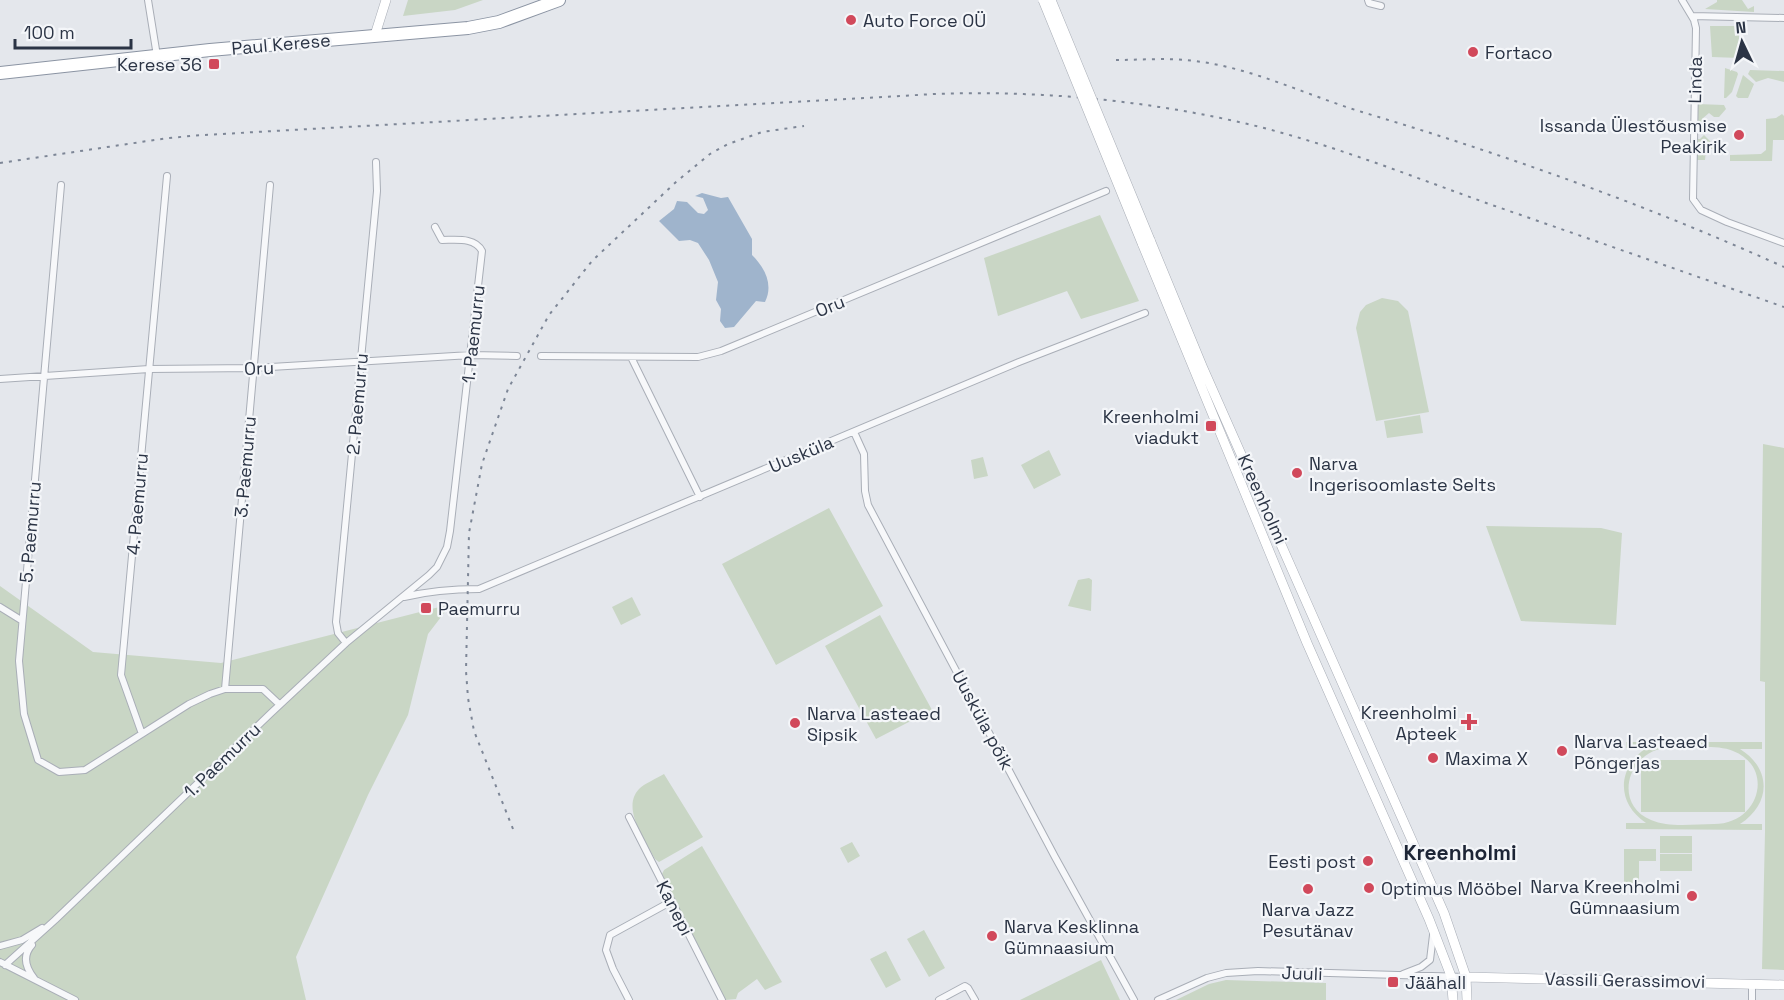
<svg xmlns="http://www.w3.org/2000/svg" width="1784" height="1000" viewBox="0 0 1784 1000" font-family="'Space Grotesk',sans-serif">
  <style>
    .green { fill: #c9d6c5; fill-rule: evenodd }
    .water { fill: #9fb4cc }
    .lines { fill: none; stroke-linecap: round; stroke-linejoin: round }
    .street-casing { stroke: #a9aeb7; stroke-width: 8 }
    .secondary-casing { stroke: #a9aeb7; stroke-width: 10 }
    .highway-casing { stroke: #8b94a3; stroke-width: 14 }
    .street { stroke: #f7f8fa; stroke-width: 6 }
    .secondary { stroke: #fff; stroke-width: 9 }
    .highway { stroke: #fff; stroke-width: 12 }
    .rail { stroke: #7d8696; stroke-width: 2; stroke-dasharray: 3 6; stroke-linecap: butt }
    .secondary-bridge-casing { stroke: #a9aeb7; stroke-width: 10; stroke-linecap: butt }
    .secondary-bridge { stroke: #fff; stroke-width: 9 }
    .poi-dot { fill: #d1495b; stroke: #f4f6f9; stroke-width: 2 }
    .labels { text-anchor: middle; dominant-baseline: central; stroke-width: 4.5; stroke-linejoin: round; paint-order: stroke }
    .poi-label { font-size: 18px; fill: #2b3445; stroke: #f4f6f9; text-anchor: start }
    .street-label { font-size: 18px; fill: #2b3445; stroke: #f4f6f9 }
    .quarter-label { font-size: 21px; font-weight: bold; fill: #1d2536; stroke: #f4f6f9 }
  </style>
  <rect width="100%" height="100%" fill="#e4e7ec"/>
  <!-- green -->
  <path class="green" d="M408,0H483L455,10L403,16Z
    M1717,0H1742L1748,9L1754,6V12L1705,9L1717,2Z
    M1710,26H1747V35H1739V58L1712,57Z
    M1725,68L1737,72L1738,74L1732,92L1726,98H1724Z
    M1750,70L1784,71V82L1768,78L1756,82L1748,74Z
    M1743,75L1754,84L1748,98H1738L1736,96Z
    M1697,104L1724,105L1726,109L1719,117H1714L1709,113L1702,119L1704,123L1701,126H1696Z
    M1782,114L1784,116V140H1773L1772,161H1730V155L1761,154L1766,150V119L1776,118Z
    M1704,135L1718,149H1706L1705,160H1696V139H1700Z
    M1100,215L1139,301L1081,319L1067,291L998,316L984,258Z
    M1382,298L1398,301L1408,311L1429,412L1376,421L1356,328L1360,312L1366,305Z
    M1420,415L1423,433L1387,438L1384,421Z
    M1763,444L1784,448V970L1762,969L1765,832V682L1760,681Z
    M1049,450L1061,475L1034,489L1021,465Z
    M983,457L988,476L974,479L971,460Z
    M829,508L883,606L776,665L722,564Z
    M1486,526L1601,528L1622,533L1616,625L1521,621Z
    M1089,578L1092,580L1091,611L1068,606L1078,580Z
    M0,586L93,652L221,663L451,604L428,634L408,715L368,795L296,957L306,1000H0Z
    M632,597L641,615L621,625L612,607Z
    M880,615L932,710L876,739L825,646Z
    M1626,742H1762V749H1740C1772,769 1771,804 1740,824H1762V830L1626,829V823H1646C1616,803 1617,768 1646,748H1626ZM1665,748C1684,748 1716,744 1733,751C1775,767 1760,824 1714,824C1695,824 1669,828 1651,820C1613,804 1627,753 1665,748Z
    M1641,760H1745V812H1641Z
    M664,774L703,837L659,862L655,859C645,840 621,808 639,789C645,783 656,779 664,774Z
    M1660,836H1692V853H1660Z
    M852,842L860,856L848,863L840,848Z
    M702,846L782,982L765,990L757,979L738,993L736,999L725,1000L662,874L664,870Z
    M1624,849H1656V861H1639V883H1624Z
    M1660,854H1692V871H1660Z
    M924,930L945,968L929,977L907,939Z
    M886,951L901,980L886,988L870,959Z
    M1101,960L1120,1000H1020Z
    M1226,980L1326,983V1000H1176L1209,984Z"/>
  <!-- water -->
  <path class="water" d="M702,193L721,198L728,197L752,239V255C764,267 774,284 765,302L756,301L734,327L725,328L720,321L721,309L716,300L718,282L709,260L698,243L690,240L679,241L659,221L674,209L677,201L687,202L698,213L704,214L708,210L703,198L695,196Z"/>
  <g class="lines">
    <defs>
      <path id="street" d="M148,0L157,56
        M1368,0L1369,3L1381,6
        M1682,0L1694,20L1696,28L1693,199L1701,210L1727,222L1784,243
        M1692,16L1784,18
        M61,185L19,661L24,714L38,760L59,772L85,770L189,704L210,694L225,689H263L279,704
        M541,356L698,357L721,351L1106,191
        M631,357L700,497
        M0,379L149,369L254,368L471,355L517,356
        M854,432L864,454L865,491L868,505L1055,857L1134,1000
        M404,597C429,591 453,589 479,589L1019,362L1145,313
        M0,607L21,620
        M346,643L338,633L336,622L377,191L376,162
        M225,689L270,185
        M142,734L121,675L167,176
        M629,817L722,1000
        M32,945C22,956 26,968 34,978
        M0,946L22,940L42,928
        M0,962L75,1000
        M5,965L55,920L271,713L346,643L429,575L437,567L447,547L450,531L482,251C475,237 456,240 442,240L435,227
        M1403,974L1421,967L1430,960L1433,935
        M629,1000L613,969L606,950L610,935L672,901
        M939,1000L965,986L968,988L975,1000
        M1158,1000L1207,978L1226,973L1258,971L1466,977
        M1752,1000V984"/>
      <path id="secondary" d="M375,35L386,0
        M1150,240L1202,366L1444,913L1466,977L1467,1000
        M1142,243L1307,643L1429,919L1451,976L1453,1000
        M1466,977L1784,985"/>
      <path id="highway" d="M0,73L210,50L468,28L499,22L559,0"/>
    </defs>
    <!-- street casing -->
    <use href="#street" class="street-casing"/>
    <!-- secondary casing -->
    <use href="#secondary" class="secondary-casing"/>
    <!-- highway casing -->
    <use href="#highway" class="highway-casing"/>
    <!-- street -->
    <use href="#street" class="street"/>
    <!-- secondary -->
    <use href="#secondary" class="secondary"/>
    <!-- highway -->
    <use href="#highway" class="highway"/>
    <!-- rail -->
    <path class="rail" d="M1116,60C1144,60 1173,57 1202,62C1257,70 1309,96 1362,112C1506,155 1647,205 1784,267
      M0,163L168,138L203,135L935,94C1044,90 1154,101 1260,127C1339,147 1416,178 1492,205C1590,239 1687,273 1784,307
      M513,829L474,731L468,698L466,671L469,533L482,464L508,389L549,315L592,261L676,182L710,154L728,144L762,132L804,126"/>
    <defs>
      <path id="secondary-bridge" d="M1043,0L1142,243
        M1051,0L1150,240"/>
    </defs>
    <!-- secondary-bridge casing -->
    <use href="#secondary-bridge" class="secondary-bridge-casing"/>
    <!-- secondary-bridge -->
    <use href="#secondary-bridge" class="secondary-bridge"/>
  </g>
  <!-- markers -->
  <g class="poi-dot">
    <circle cx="851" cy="20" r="6"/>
    <circle cx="1473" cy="52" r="6"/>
    <rect x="208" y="58" width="12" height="12" rx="3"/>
    <circle cx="1739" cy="135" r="6"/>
    <rect x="1205" y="420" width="12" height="12" rx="3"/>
    <circle cx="1297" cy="473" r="6"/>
    <rect x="420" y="602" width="12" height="12" rx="3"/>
    <path d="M1466 713h6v6h6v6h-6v6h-6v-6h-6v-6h6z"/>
    <circle cx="795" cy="723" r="6"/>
    <circle cx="1562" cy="751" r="6"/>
    <circle cx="1433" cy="758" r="6"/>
    <circle cx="1368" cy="861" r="6"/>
    <circle cx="1369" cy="888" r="6"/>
    <circle cx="1308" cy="889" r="6"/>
    <circle cx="1692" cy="896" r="6"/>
    <circle cx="992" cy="936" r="6"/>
    <rect x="1387" y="976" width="12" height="12" rx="3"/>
  </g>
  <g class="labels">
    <!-- poi labels -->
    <g class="poi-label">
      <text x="863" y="20">Auto Force OÜ</text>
      <text x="1485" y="52">Fortaco</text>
      <text x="202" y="64" text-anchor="end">Kerese 36</text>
      <text x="1727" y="125" text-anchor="end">Issanda Ülestõusmise<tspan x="1727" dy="21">Peakirik</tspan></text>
      <text x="1199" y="416" text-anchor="end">Kreenholmi<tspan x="1199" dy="21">viadukt</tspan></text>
      <text x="1309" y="463">Narva<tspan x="1309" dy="21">Ingerisoomlaste Selts</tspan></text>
      <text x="438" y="608">Paemurru</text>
      <text x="1457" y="712" text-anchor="end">Kreenholmi<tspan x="1457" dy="21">Apteek</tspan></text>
      <text x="807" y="713">Narva Lasteaed<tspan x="807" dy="21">Sipsik</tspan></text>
      <text x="1574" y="741">Narva Lasteaed<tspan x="1574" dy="21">Põngerjas</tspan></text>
      <text x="1445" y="758">Maxima X</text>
      <text x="1356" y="861" text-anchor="end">Eesti post</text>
      <text x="1680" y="886" text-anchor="end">Narva Kreenholmi<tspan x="1680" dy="21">Gümnaasium</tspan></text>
      <text x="1381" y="888">Optimus Mööbel</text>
      <text x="1308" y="909" text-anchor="middle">Narva Jazz<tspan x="1308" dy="21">Pesutänav</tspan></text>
      <text x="1004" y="926">Narva Kesklinna<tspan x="1004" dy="21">Gümnaasium</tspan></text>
      <text x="1405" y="982">Jäähall</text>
    </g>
    <!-- street labels -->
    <g class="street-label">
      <text transform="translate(281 44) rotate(-5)">Paul Kerese</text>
      <text transform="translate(1695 80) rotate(-89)">Linda</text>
      <text transform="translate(830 306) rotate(-22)">Oru</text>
      <text transform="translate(473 334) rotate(-84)">1. Paemurru</text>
      <text transform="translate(259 368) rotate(-2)">Oru</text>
      <text transform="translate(357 404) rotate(-85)">2. Paemurru</text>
      <text transform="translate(801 454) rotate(-23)">Uusküla</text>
      <text transform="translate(245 467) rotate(-85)">3. Paemurru</text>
      <text transform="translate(1263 499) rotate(66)">Kreenholmi</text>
      <text transform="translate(137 504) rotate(-85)">4. Paemurru</text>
      <text transform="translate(30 532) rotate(-85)">5. Paemurru</text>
      <text transform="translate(983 720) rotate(62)">Uusküla põik</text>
      <text transform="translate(222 760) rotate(-44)">1. Paemurru</text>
      <text transform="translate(675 908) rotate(63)">Kanepi</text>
      <text transform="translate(1302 973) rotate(2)">Juuli</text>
      <text transform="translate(1625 980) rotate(1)">Vassili Gerassimovi</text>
    </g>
    <!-- quarter labels -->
    <g class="quarter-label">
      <text x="1460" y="852">Kreenholmi</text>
    </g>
  </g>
  <!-- north arrow -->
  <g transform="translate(1742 42) rotate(355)" stroke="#f4f6f9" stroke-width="4.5" paint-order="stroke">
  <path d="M0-4.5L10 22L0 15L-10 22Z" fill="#2b3445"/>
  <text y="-9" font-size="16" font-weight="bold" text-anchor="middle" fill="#2b3445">N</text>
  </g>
  <!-- scale -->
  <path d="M15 39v9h116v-9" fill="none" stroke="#2b3445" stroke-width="3"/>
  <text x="24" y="39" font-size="18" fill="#2b3445" stroke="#f4f6f9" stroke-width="4.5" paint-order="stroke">100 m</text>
</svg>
